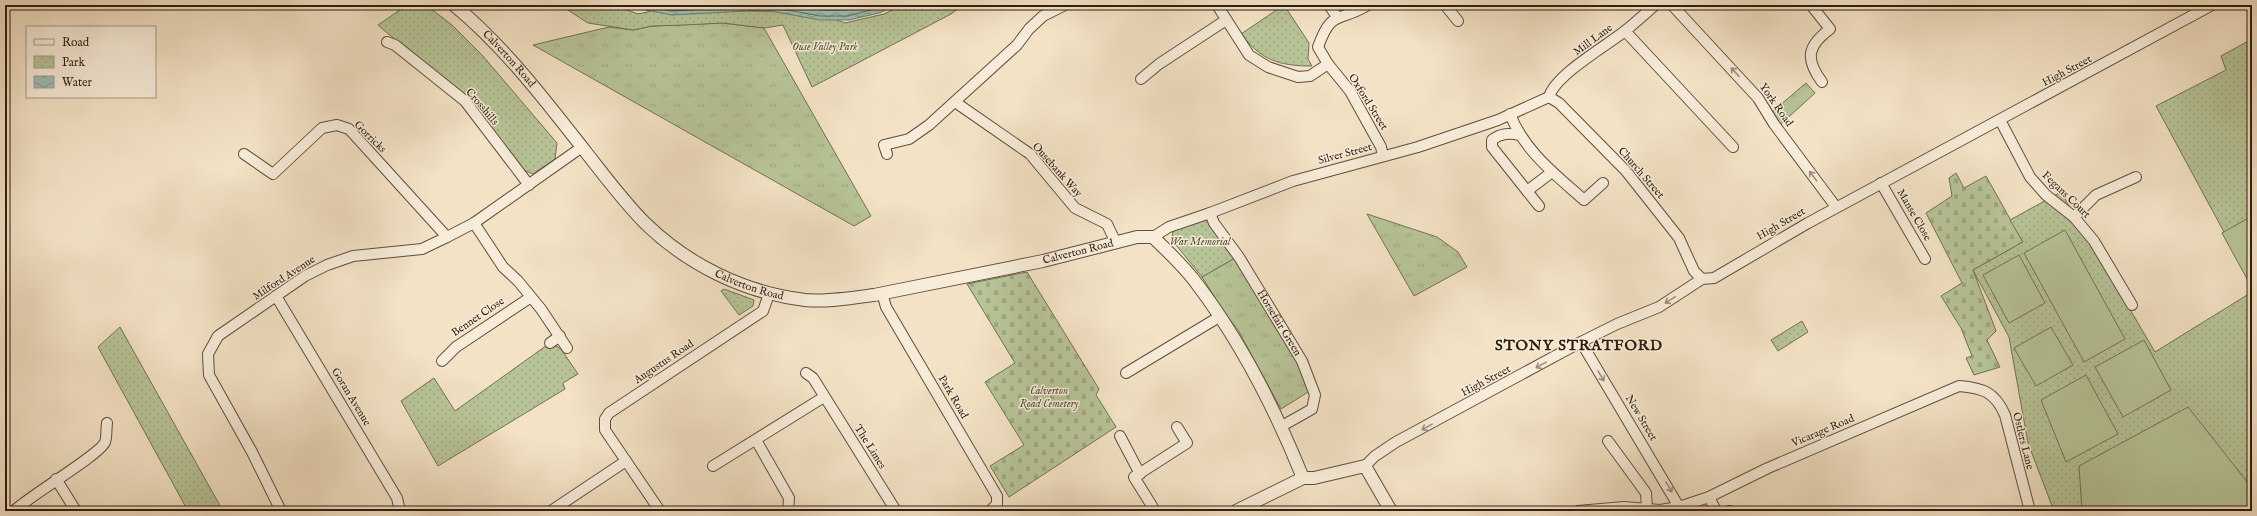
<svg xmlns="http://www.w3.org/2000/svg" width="2257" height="516" viewBox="0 0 2257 516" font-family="'IM FELL English',serif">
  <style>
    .grass { fill: url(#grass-tufts); stroke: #727154 }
    .cemetery { fill: url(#cemetery-stones); stroke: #727154 }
    .park { fill: url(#park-dots); stroke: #727154 }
    .pitch { fill: #b7c497; stroke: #727154 }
    .water { fill: url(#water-waves); stroke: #6f7e71 }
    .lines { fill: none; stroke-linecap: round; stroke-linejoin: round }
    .shore { stroke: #646e61; stroke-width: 1 }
    .minor-casing { stroke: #5f4f3d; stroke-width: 12 }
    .tertiary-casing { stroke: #5f4f3d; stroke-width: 14 }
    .minor { stroke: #f7ecd9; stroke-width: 10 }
    .tertiary { stroke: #f7ecd9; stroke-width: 12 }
    .oneway { stroke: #9d8f7f }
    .labels { text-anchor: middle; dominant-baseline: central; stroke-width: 3; stroke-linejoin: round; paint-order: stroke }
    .street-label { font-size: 11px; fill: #2e1e10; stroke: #f7ecd9 }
    .park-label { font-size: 11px; font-style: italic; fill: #575038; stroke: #f7ecd9 }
    .district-label { font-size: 15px; font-weight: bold; letter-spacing: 1px; fill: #2e1e10; stroke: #f7ecd9 }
  </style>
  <defs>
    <pattern id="grass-tufts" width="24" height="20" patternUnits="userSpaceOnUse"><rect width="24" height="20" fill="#b7c497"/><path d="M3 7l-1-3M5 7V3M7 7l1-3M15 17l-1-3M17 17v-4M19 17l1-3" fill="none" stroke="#9ea881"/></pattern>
    <pattern id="cemetery-stones" width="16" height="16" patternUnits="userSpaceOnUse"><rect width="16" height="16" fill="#b7c497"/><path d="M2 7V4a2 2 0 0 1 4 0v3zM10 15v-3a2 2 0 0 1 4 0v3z" fill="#9ea881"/></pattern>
    <pattern id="park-dots" width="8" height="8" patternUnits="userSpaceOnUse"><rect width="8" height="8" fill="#b7c497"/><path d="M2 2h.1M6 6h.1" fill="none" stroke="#9ea881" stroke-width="1.8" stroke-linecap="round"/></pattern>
    <pattern id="water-waves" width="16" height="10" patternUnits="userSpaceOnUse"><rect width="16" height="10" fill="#9bbeb2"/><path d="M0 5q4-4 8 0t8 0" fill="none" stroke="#7f9a8f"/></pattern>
  </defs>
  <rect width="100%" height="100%" fill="#f3e2c5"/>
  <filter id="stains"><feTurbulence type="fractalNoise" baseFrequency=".005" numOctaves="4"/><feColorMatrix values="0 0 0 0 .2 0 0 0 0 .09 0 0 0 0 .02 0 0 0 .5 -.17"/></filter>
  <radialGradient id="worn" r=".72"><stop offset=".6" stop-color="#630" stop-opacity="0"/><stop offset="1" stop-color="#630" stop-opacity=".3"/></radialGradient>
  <!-- grass -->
  <path class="grass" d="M723,23L764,28L871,216L854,226L533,45L609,27L633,30L652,26Z
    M1806,83L1815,93L1781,124L1771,113Z
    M1367,214L1437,237L1458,252L1467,267L1414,296Z
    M1235,258L1299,364L1310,391L1281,409L1238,330L1224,312L1202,277Z"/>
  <!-- cemetery -->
  <path class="cemetery" d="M1956,173L1964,188L1986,176L2023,242L1973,270L1996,331L1987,340L2000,367L1974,375L1966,358L1972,356L1961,328L1941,296L1962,283L1926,213L1952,196L1949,178Z
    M1027,272L1099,389L1096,395L1116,427L1009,497L990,466L1024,445L985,382L1015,363L967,284Z"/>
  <!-- park -->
  <path class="park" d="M407,5H426L452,25L482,55L557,143L555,159L533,174L519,168L464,99L378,25Z
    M560,5H614L638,14L661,9L795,12L821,14L845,23L884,14L903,5H963L951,14L812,87L783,25L764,28L723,23L684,25L652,26L633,30L588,23Z
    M1284,5L1309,43L1308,59L1312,66C1279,66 1261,60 1241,34Z
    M2252,39V284L2156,106L2226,70L2221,56Z
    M2061,192L2155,352L2252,292V511H2054L2028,443L2009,337L1973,270L2023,242L2010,220Z
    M1207,218L1235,258L1202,277L1172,240L1173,230Z
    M724,289L754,300L753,306L739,315L721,291Z
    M1802,321L1808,332L1778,351L1771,340Z
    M120,327L223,511H188L98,347Z
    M550,343L561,349L578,374L563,383L565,389L438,466L401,401L434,378L455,411Z"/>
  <!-- pitch -->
  <path class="pitch" d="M2252,216V288L2222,233Z
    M2065,230L2125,339L2084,362L2024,253Z
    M2019,255L2045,303L2009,323L1983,275Z
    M2051,327L2073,365L2036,386L2014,348Z
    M2144,340L2171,390L2123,417L2095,367Z
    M2086,375L2118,434L2066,462L2041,400Z
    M2188,407L2252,488V511H2082L2079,466Z"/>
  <!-- water -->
  <path class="water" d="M620,5H897L879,13L849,20H820L765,10L672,15Z"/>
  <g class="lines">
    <!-- shore -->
    <path class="shore" d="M639,5L672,11L765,6L821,16H848L889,5
      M787,5C820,11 839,13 872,5"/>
    <defs>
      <g id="minor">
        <path d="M1217,5L1249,55L1268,67L1298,77L1310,76L1328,64"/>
        <path d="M1329,5L1337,17"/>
        <path d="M1368,5C1339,23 1332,8 1318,47L1328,64L1350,91L1381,147L1383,156"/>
        <path d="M1445,5L1458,21"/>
        <path d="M1672,5L1758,98L1774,124L1836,207"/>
        <path d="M1811,5L1830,29C1807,46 1805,59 1822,82"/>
        <path d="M1625,31L1733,147"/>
        <path d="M387,42L395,45L465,101L529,185"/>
        <path d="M1141,79L1159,64L1226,20"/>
        <path d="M1549,97C1555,75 1606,46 1625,31C1635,23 1645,14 1655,5"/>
        <path d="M955,102L1030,154L1075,208L1107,224L1116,243"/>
        <path d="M1510,114C1524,151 1556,175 1584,200L1603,183"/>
        <path d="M2000,120L2030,177L2046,195L2074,217L2094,241L2132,305"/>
        <path d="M1520,135C1509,133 1501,133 1492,140V147L1527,191L1552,172"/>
        <path d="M244,154L273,174L322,128L337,125L349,129L447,237"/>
        <path d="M887,154L884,145L909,139L929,125L1017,45L1029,29L1043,16L1065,5"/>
        <path d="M1881,183L1925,259"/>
        <path d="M1527,191L1539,206"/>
        <path id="s1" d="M1210,213L1214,223L1239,257L1302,361L1315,395L1312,409L1282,426"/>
        <path d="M2074,217L2096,195L2136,177"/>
        <path d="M474,223L503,267L518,281L541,309L567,348"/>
        <path d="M1153,237L1169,227L1210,213L1293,181L1418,147L1498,120L1549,97L1559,103L1626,171L1679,238L1694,271L1702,279"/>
        <path d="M882,293L886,307L997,496V504L990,511"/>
        <path d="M276,296L397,498L400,511"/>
        <path d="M1581,342L1679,507"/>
        <path d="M550,343L560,336"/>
        <path d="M442,361L456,347L531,297"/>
        <path d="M806,373L813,378L896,511"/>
        <path d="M1126,373L1219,317"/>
        <path d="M1120,436L1140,474"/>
        <path d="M756,440L789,498L788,511"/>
        <path d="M1608,441L1646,493L1647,509"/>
        <path d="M713,466L824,397"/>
        <path d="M1365,466L1375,456L1396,442L1581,342L1617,324L1659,307L1702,279L1714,278L1808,223L2212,5"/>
        <path d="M56,479L76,511"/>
        <path d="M1709,497L1716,511"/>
        <path d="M14,511C29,496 101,454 105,442C107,437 106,429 107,423"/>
        <path d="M281,511L252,452L209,375L208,354L218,336L305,276L327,265L353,256L422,249L447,237L474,223L582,147"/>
        <path d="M551,511L626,461"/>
        <path d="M660,511L605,430V419L609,413L763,311L769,294"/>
        <path d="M1155,511L1134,477L1187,443L1177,427"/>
        <path d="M1578,511L1624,507L1660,510L1679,507L1709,497L1768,468L1959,386C1983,388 1995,392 2005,415L2030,511"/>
        <path d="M1729,511H1730"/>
      </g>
      <g id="tertiary">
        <path id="s2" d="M454,5C504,46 545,100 585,151C604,175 623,201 645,223C688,265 745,293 805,300C827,302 852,298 874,295L1043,261L1137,237H1153C1168,252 1184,266 1197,284C1241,342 1276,411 1303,478"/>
        <path d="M1236,511L1303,478H1314L1365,466L1391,511"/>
      </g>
    </defs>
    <!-- minor casing -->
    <use href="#minor" class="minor-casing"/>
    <!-- tertiary casing -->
    <use href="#tertiary" class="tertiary-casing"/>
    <!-- minor -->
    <use href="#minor" class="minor"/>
    <!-- tertiary -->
    <use href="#tertiary" class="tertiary"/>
  </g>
  <!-- one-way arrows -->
  <defs><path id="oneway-shaft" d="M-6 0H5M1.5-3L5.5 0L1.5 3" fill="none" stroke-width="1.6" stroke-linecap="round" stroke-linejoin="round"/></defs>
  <g class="oneway">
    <use href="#oneway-shaft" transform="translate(1735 72) rotate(-133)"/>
    <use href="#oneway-shaft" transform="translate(1813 176) rotate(-127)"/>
    <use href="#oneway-shaft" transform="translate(1670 300) rotate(149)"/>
    <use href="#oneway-shaft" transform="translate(1541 365) rotate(151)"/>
    <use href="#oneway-shaft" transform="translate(1601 376) rotate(59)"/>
    <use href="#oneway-shaft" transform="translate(1427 427) rotate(151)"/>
    <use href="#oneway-shaft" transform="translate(1669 487) rotate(59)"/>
  </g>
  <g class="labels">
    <!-- street labels -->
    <g class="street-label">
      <text transform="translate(1593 40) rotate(-36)">Mill Lane</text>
      <text stroke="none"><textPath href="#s2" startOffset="77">Calverton Road</textPath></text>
      <text transform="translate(2067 71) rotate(-28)">High Street</text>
      <text transform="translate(1368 102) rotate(58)">Oxford Street</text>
      <text transform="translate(1776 105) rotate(55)">York Road</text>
      <text transform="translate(482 107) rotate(50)">Crosshills</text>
      <text transform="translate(370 137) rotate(45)">Gorricks</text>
      <text transform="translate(1345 154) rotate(-15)">Silver Street</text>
      <text transform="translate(1057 170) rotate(48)">Ousebank Way</text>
      <text transform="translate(1641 173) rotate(49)">Church Street</text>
      <text transform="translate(2066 195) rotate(44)">Fegans Court</text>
      <text transform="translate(1914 215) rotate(60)">Manse Close</text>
      <text transform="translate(1781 224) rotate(-30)">High Street</text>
      <text stroke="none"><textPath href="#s2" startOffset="749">Calverton Road</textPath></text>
      <text transform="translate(284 278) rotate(-33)">Milford Avenue</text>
      <text stroke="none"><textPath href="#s2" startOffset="413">Calverton Road</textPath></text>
      <text transform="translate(478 317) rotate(-34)">Bennet Close</text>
      <text stroke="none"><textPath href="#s1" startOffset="130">Horsefair Green</textPath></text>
      <text transform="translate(664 362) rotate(-34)">Augustus Road</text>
      <text transform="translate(1486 381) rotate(-28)">High Street</text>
      <text transform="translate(351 397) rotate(59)">Goran Avenue</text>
      <text transform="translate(953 397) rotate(60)">Park Road</text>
      <text transform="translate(1641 418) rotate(59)">New Street</text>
      <text transform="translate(1823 431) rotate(-23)">Vicarage Road</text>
      <text transform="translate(2023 441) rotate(76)">Ostlers Lane</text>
      <text transform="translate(870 447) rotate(58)">The Limes</text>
    </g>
    <!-- park labels -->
    <g class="park-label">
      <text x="825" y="47">Ouse Valley Park</text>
      <text x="1200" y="242">War Memorial</text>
      <text x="1049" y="391">Calverton<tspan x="1049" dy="13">Road Cemetery</tspan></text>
    </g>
    <!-- district labels -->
    <g class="district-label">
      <text x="1579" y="345">STONY STRATFORD</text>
    </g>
  </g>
  <!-- margin -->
  <rect width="2257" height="516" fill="none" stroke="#f3e2c5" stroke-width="20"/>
  <rect x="6" y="6" width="2245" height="504" fill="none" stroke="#2e1e10" stroke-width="2"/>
  <rect x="10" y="10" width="2237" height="496" fill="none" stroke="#2e1e10"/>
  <!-- legend -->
  <rect x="26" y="26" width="130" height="72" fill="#f7ecd9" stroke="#a79a89"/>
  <rect x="34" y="39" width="20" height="6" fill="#f7ecd9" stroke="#a79a89"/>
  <text x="62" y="46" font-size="12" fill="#2e1e10">Road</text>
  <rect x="34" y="56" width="20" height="12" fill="url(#park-dots)" stroke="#a79a89"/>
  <text x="62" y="66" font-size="12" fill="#2e1e10">Park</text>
  <rect x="34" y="76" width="20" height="12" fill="url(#water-waves)" stroke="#a79a89"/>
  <text x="62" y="86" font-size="12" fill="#2e1e10">Water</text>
  <rect width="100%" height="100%" filter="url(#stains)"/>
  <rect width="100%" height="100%" fill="url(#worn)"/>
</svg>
